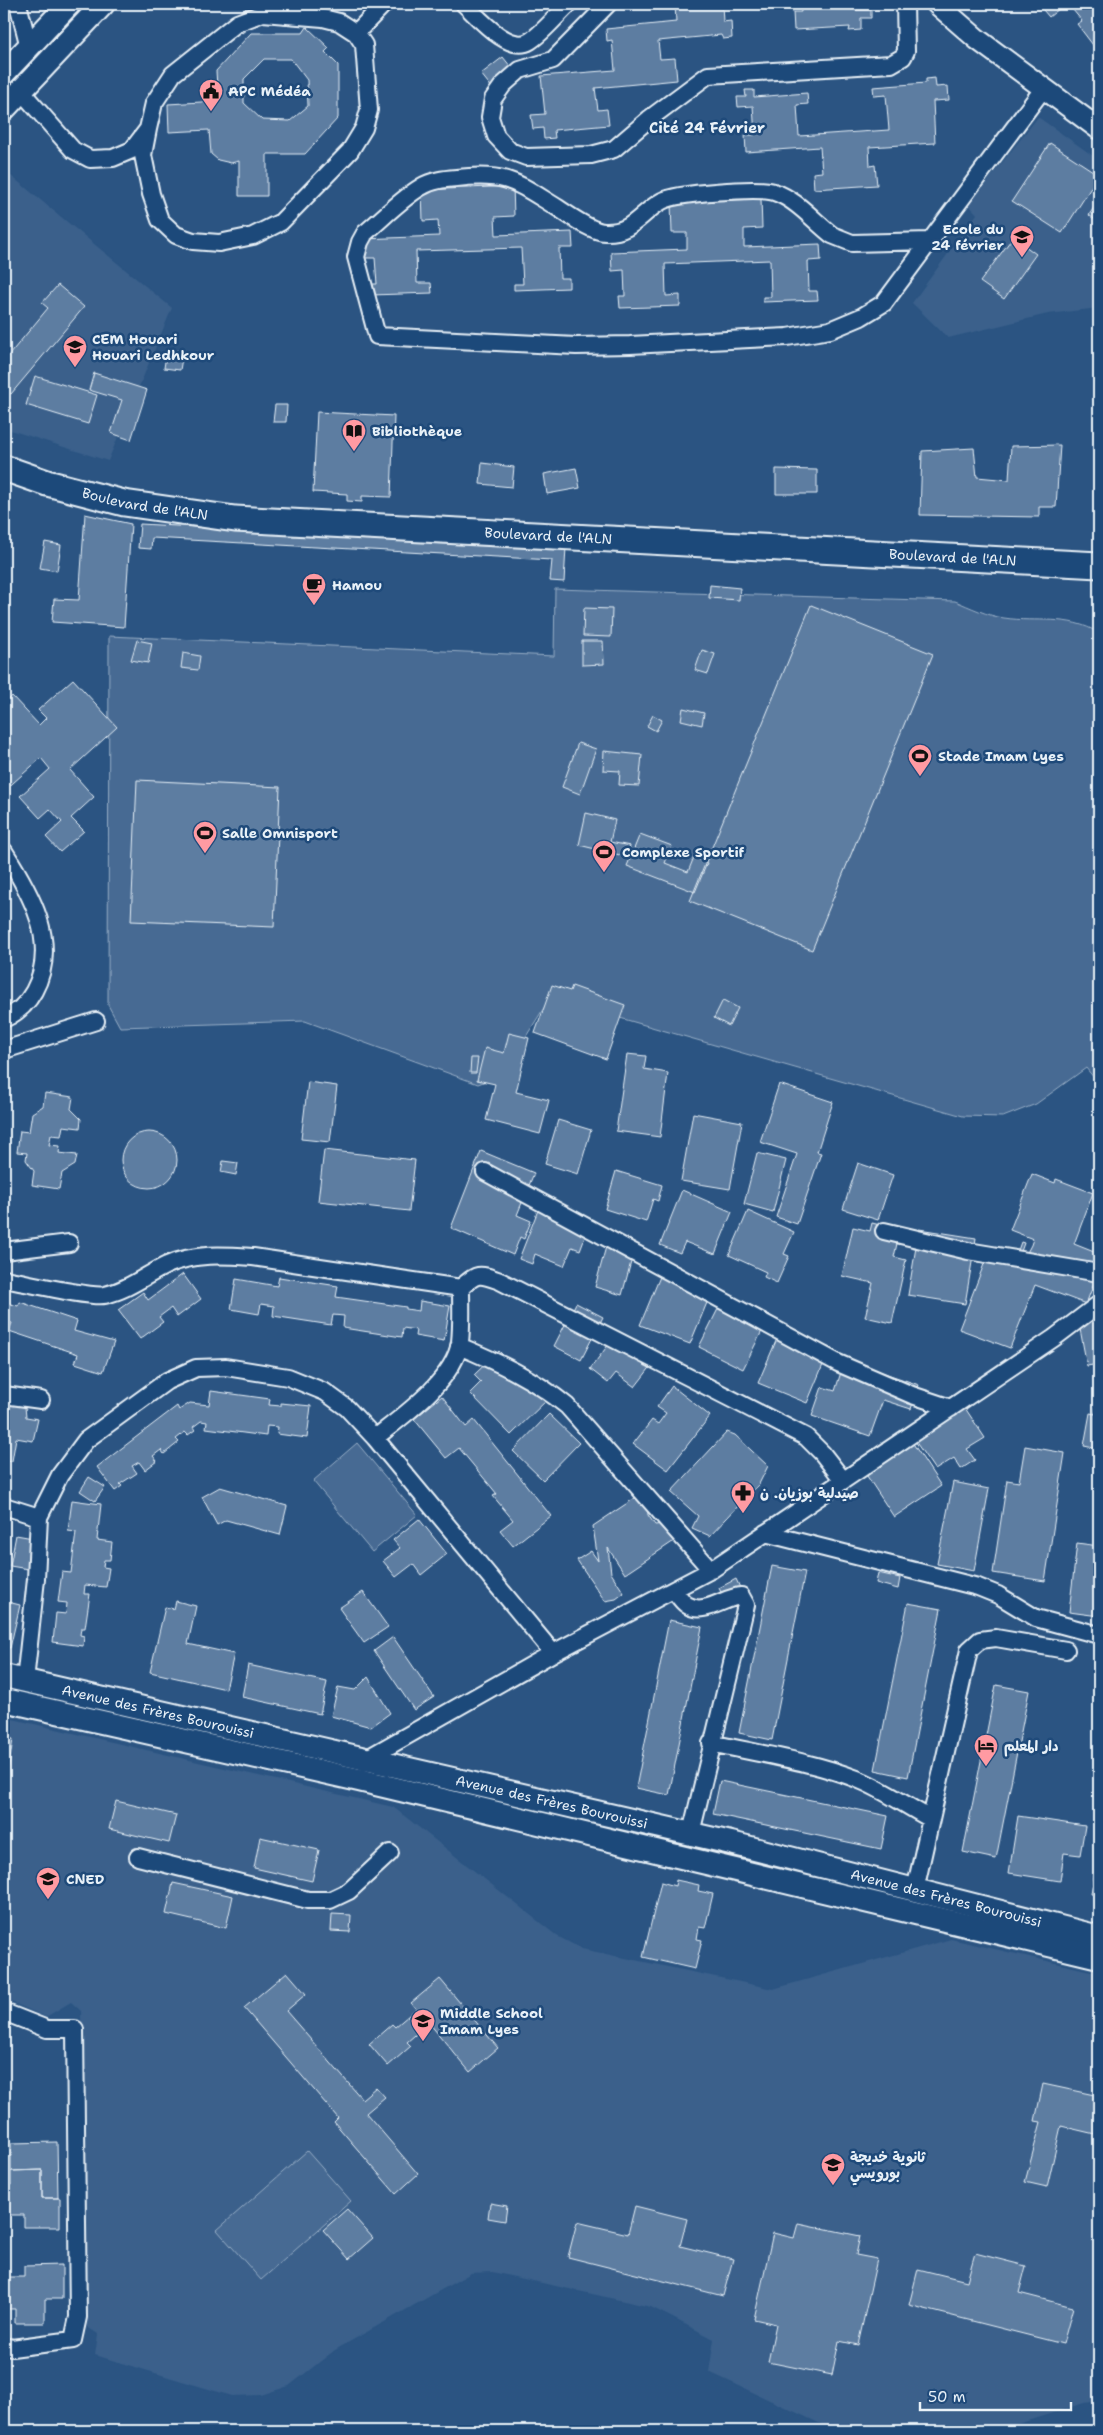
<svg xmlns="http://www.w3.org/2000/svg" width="1103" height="2435" viewBox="0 0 1103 2435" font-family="'Shantell Sans','Playpen Sans Arabic',sans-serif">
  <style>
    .built { fill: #3a608b }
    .green { fill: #476b93; stroke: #98aec6 }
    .building { fill: #5d7da1; stroke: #e8f1f8; fill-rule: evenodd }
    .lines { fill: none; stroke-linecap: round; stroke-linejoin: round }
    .minor-casing { stroke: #e8f1f8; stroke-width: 20 }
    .tertiary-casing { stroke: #e8f1f8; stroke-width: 24 }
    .secondary-casing { stroke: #e8f1f8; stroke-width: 26 }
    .primary-casing { stroke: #e8f1f8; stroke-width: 29 }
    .minor { stroke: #1f4a7a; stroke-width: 16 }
    .tertiary { stroke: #1f4a7a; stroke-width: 20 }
    .secondary { stroke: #1f4a7a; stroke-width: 22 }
    .primary { stroke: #1f4a7a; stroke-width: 25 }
    .labels { text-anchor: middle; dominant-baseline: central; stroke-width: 5; stroke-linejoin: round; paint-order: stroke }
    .poi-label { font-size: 14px; font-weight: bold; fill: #e8f1f8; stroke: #1f4a7a; text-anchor: start }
    .street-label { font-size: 14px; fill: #e8f1f8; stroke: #1f4a7a }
    .neighbourhood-label { font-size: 15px; font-weight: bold; fill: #e8f1f8; stroke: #1f4a7a }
  </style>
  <rect width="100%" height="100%" fill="#2b5482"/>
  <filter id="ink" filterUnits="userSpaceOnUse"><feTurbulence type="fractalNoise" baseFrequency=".02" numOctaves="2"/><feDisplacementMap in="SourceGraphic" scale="10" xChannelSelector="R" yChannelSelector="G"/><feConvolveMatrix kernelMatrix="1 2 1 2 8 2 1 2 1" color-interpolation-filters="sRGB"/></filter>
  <g filter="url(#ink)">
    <!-- built -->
    <path class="built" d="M1038,117L1099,160V308L1048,314L948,338L912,303L977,214L969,205Z
      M4,170L172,308L108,461L4,428Z
      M4,1717L393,1807L557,1936L582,1949L773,1989L951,1939L1099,1973V2401L1084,2403L996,2431H836L709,2372L714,2339L651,2307L492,2272L471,2273L335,2350L289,2386L261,2395L232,2396L95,2355L98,2334L87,2327L81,2011L71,2002L46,2017L4,1999Z"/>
    <!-- green -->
    <path class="green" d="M555,589L955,601C970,607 988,616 1004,618C1037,623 1068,614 1099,633V1084L1086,1068L1036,1104L1003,1117L963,1116L550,998L502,1075L478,1084L305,1021L120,1027L108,1005L109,636L554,656Z
      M357,1443L417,1515L372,1552L313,1481Z
      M307,2151L351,2201L261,2280L217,2230Z"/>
    <!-- building -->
    <path class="building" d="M251,4H278L242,33L232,20Z
      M675,4H722L723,22L731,21L732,38L723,39L721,35L658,41L660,59L675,58L677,80L595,88L598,110L607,109L609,125L554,130L555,138L544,139L543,128L533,129L531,115L545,114L541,76L615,70L612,40L607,41L606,29L676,22Z
      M800,4H855V10H871V18H861V30L849,31L850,27L794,30L793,12H801Z
      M1038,4H1065L1049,17Z
      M1068,4H1099V53L1077,24L1082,21Z
      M307,27L329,48L325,52L338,65V118L305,154H267V196H239V161L231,163L218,160L211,154L209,130L169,132L168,104L218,101L216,71L251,33H303ZM264,59H291L307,80L308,106L290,121L262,120L244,103V79Z
      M503,57L518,76L496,93L481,74Z
      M935,78L936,87L948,86L949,100L933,101L935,143L869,147L870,166L875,165L877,185L814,189L813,173L822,172L820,147L746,152L745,135H755L753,106L738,107L737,97H746L745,90H754V97L807,93L808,104L797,105L799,136L889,130L886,95L874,96L873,87L926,83V79Z
      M1050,143L1099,175L1062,233L1012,201Z
      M513,186L514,216L495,217L496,235L572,232L573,248H559L560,278H569V288L514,290V284H523L521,248L416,251L417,283H431L432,293L371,295V284H377L375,258H363V239L439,236L438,220L423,221L422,190Z
      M761,199L762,228L744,229V247L820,244L821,260L808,261L809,291H817L818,300L763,302V297H771L770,260L665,264L666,296L680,295V306L620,308L619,296H625L624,270L612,271L611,252L687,249V233H672L671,202Z
      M1099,200V223L1089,215Z
      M1013,237L1036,254L1004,299L980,282Z
      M58,285L84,307L11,394L4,390V361L48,308L42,303Z
      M167,349L183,352L180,370L164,368Z
      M94,373L147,390L131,440L111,433L122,400L89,390Z
      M35,376L97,395L88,424L26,405Z
      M275,405H287L286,422H273Z
      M317,412L394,416L391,497L362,496V502L347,501V494L313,492Z
      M1060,445L1056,507H1039V517L920,515L922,451L974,448L977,477L1009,480L1011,446Z
      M482,463L514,467L512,487L480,484Z
      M576,468L580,488L547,494L544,474Z
      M776,469L817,470V494H776Z
      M85,514L131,524L124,627L52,622L54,599L79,600Z
      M140,524L566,547L564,582L550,581L552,560L152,538L151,549L138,548Z
      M45,542L61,545L57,571L40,568Z
      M710,585L740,588L739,600L709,598Z
      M811,605L933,654L812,950L690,901Z
      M584,608L612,609L611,637L583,636Z
      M137,640L152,643L148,663L131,660Z
      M582,641H603L604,664L582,665Z
      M702,650L715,654L708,674L695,670Z
      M183,653L200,656L198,670L181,668Z
      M73,679L117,727L70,770L94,797L71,818L84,831L60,852L46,837L62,822L50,809L40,818L20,796L50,769L41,758L4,791V704L12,696L39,725L46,718L38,710Z
      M683,708L704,713L702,725L681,720Z
      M653,715L662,720L656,731L647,726Z
      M578,743L596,749L580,794L562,787Z
      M604,751L642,755L639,786L619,785L620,771L603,770Z
      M137,780L280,787L274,927L131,921Z
      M586,813L615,820L610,842L630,846L628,857L579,845Z
      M640,834L672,846L665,863L688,872L694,857L707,863L695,892L627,866Z
      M552,985L570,991L572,986L625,1005L606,1059L535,1033Z
      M723,1000L738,1008L729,1026L714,1018Z
      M509,1033L529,1038L516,1092L549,1100L540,1134L486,1120L495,1084L477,1080L485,1048L504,1053Z
      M627,1054L646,1056L644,1069L668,1073L660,1137L616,1131Z
      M471,1058H478L476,1073H470Z
      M308,1082L337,1086L330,1142L301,1139Z
      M779,1084L833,1102L817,1152L821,1153L797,1224L776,1217L797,1154L760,1142Z
      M45,1093L73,1097L71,1109L81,1119L80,1128L63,1126L61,1136L51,1135L49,1145L60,1146L59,1153L77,1155L75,1165L62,1173L59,1189L32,1185L34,1171L26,1160L27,1153L17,1152L20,1131L29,1132L32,1113L43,1106Z
      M693,1113L742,1122L730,1189L681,1181Z
      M558,1120L591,1130L578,1174L545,1164Z
      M121 1160a28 28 0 1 1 56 0a28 28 0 1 1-56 0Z
      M324,1150L415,1160L409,1211L318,1201Z
      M481,1151L534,1173L517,1215L531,1221L524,1239L520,1237L513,1255L451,1228Z
      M757,1153L786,1160L773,1212L744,1204Z
      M223,1161L238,1163L236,1175L221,1172Z
      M858,1163L893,1175L878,1220L843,1209Z
      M616,1171L662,1185L658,1201L653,1199L646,1222L605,1209Z
      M1032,1174L1055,1183L1056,1179L1093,1193L1074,1244L1099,1254V1270L1086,1304L1035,1285L1010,1348L959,1329L986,1259L1016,1256L1021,1242L1024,1243L1018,1260L1022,1262L1031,1245L1033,1239L1010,1230Z
      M682,1190L732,1212L715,1254L685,1242L680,1253L660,1245Z
      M540,1205L586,1234L580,1250L572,1247L564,1266L535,1254L532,1264L519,1259Z
      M748,1211L794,1232L784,1254L789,1256L777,1283L764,1277L766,1272L729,1255Z
      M872,1223L900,1230L894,1257L906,1260L892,1323L865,1317L873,1283L842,1276L853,1227L870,1231Z
      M919,1229L976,1238L965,1304L908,1295Z
      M607,1243L634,1251L622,1295L595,1287Z
      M664,1267L713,1288L690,1344L640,1325Z
      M183,1274L201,1299L177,1317L171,1308L159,1317L163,1322L140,1339L118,1310L143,1292L148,1300Z
      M279,1277L338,1286L336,1297L406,1307V1309L419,1311L420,1301L450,1306L444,1341L415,1336L416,1330L403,1328L402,1337L343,1328L344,1316L333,1315L331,1325L273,1316L274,1306L261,1304L259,1314L231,1309L236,1279L277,1286Z
      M726,1293L770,1315L743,1369L699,1347Z
      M4,1297L9,1299L7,1303L18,1306L20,1302L77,1321L74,1331L114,1342L103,1372L75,1363L78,1354L9,1331L12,1323L4,1321Z
      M576,1303L603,1317L581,1360L554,1346Z
      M1099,1309V1364L1087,1366L1077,1313Z
      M782,1327L830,1348L807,1403L758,1383Z
      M618,1332L656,1360L635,1387L616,1373L608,1383L590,1369Z
      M499,1351L532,1385L551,1396L511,1435L470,1393L481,1382L474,1375Z
      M843,1366L870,1368L919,1385L911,1409L883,1400L870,1436L812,1416L822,1387L835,1391Z
      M672,1386L710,1416L668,1470L633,1444L652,1420L658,1424L666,1413L657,1407Z
      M1099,1389V1449L1084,1446L1090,1413L1095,1414Z
      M211,1391L270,1399L269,1405L281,1406V1403L311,1406L307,1438L277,1434L278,1427L267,1426L266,1436L206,1428L207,1422L201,1421L193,1427L195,1430L188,1435L185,1432L176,1439L179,1442L164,1454L161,1450L153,1456L157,1461L145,1470L139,1462L132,1466L137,1473L120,1484L122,1486L115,1491L97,1467L177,1406L179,1410L190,1403L209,1405Z
      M442,1396L466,1427L474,1420L551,1516L513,1546L500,1530L513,1520L493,1496L497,1494L459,1448L446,1458L414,1419Z
      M4,1403L25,1407L26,1417L38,1419L33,1441L16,1438L12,1461L6,1462L5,1471Z
      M965,1408L985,1438L967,1449L975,1460L961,1469L954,1458L935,1470L915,1441Z
      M549,1414L579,1443L543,1480L513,1451Z
      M727,1432L735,1435L768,1466L759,1484L710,1536L692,1528L698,1516L671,1492Z
      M912,1442L941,1486L894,1517L865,1473Z
      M1025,1446L1065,1453L1045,1581L993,1573L1007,1480L1019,1482Z
      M89,1477L105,1487L95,1501L80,1491Z
      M953,1482L989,1489L974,1571L937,1564Z
      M220,1487L287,1506L280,1535L226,1520L217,1525L202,1497Z
      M641,1494L647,1504L648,1515L655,1525L674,1523L683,1535L625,1574L608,1548L611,1573L624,1593L616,1599L605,1601L577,1560L591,1551L598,1561L593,1526Z
      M72,1500L101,1504L97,1540L112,1542L110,1560H104L103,1567L109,1568L106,1587L85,1585L84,1594H90L85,1628H81L80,1635L84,1636L83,1646L53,1642L56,1613L66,1614L67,1603L58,1602L62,1572L71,1573L76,1532L68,1531Z
      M419,1519L447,1554L421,1575L413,1564L396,1577L383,1561L400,1548L393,1540Z
      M16,1535L33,1538L28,1569L10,1566Z
      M1077,1543L1099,1546V1616L1069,1612Z
      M772,1566L805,1572L772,1740L739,1733Z
      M878,1573L900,1578L898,1589L876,1583Z
      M736,1579L741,1590L724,1599L719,1588Z
      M363,1592L388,1627L364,1643L339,1608Z
      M4,1601L20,1605L10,1648L4,1647Z
      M176,1601L196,1606L188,1644L234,1654L226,1689L150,1672L165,1607L174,1609Z
      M908,1603L941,1609L908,1777L875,1770Z
      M669,1620L702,1627L669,1795L636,1788Z
      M393,1637L434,1697L414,1710L374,1651Z
      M248,1665L327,1682L320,1714L242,1697Z
      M368,1677L390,1713L371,1727L331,1716L338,1687L355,1690Z
      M996,1685L1029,1691L996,1859L963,1852Z
      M4,1738L13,1739L4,1800Z
      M720,1781L888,1816L881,1849L713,1814Z
      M116,1801L176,1815L169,1843L109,1829Z
      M1018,1816L1085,1826L1080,1855L1064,1853L1060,1881L1009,1873Z
      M260,1837L319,1850L312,1881L254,1868Z
      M1099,1844V1895L1091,1894Z
      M676,1880L699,1885L698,1891L713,1894L705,1928L699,1927L697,1939L702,1940L695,1969L643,1957L661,1882L675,1886Z
      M173,1883L233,1896L226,1928L166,1914Z
      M332,1914L351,1915L350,1932L331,1931Z
      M4,1948L12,1952L4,1969Z
      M287,1972L306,1994L286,2011L362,2099L376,2087L385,2097L366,2113L418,2174L396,2194L334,2122L338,2118L244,2008Z
      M440,1979L498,2048L470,2072L429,2023L407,2042L411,2046L388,2066L369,2044L392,2024L395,2027L416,2009L411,2003Z
      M1043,2084L1099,2096V2135L1061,2126L1047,2187L1025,2182L1041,2122L1035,2121Z
      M57,2142L58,2198H42V2170L11,2171V2143Z
      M42,2170V2198H60V2227H24V2215H4V2185H11V2171Z
      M490,2203L507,2206L505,2221L488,2218Z
      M635,2206L687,2219L680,2246L733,2259L723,2296L568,2257L577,2222L628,2234Z
      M347,2209L373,2238L349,2259L323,2230Z
      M798,2223L860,2236L856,2255L877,2259L858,2345L839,2341L832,2375L768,2362L776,2324L754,2319L773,2233L794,2238Z
      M975,2253L1026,2266L1019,2293L1073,2307L1063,2344L909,2305L918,2269L967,2281Z
      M62,2265V2299H45V2323H15V2309H4V2277H24V2266Z"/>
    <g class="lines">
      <defs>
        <path id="minor" d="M18,4L29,47
          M464,4C478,17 509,54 530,41C544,32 557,15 569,4
          M608,4L553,60L520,70L503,85L493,99L490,117L496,136L510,151L526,157L591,155L614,149L649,119L708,75L891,64L903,57L906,51L905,4
          M356,33L384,4
          M21,91L73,150L90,159L113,158L132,150L148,129L154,103L173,74L237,23L263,13L323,18L339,22L356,33L364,45L369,110L364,128L350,151L281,222L253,236L219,243L193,241L176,235L160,220L151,194L143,155L148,129
          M930,241L852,243L832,235C814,221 796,199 774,192C758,187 677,193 662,201C640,213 633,233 605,232C592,232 569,215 558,208C517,183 508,172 457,178C445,179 432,180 421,187C401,199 383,218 365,233L360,242L356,257L377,336L576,346L630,345L787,337L830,330L861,317L884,303L1043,89
          M4,851C30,892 60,943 34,991C27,1004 17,1013 4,1019
          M4,1050L96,1021
          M485,1172L838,1363L912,1395L951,1408
          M884,1231L968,1251L1099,1273
          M4,1251L69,1243
          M4,1279C23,1282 90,1298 105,1295C128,1290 146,1275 167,1265C195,1253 223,1255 253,1257L461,1288
          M459,1346C498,1362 534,1379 567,1406L711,1570
          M4,1395L41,1400
          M375,1438C403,1416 455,1379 460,1342C462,1324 461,1306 461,1288C477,1272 480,1274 500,1281L806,1437L822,1453L843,1480
          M4,1506L39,1517
          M765,1533L978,1587L998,1595L1036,1618L1099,1635
          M674,1590C677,1594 682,1602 687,1605C704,1616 724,1597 741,1596L746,1605L691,1833
          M25,1681L36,1579L39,1517L60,1475L86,1440L167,1381L196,1368L226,1367L288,1377L325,1392L347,1408L375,1438L553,1653
          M711,1743C759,1754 811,1761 857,1779C883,1789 906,1806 931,1819
          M365,1763L366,1759L553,1653L711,1570L1054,1338L1099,1304
          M138,1857L308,1900H330L349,1891L390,1853
          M915,1890L969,1650L980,1640L996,1638L1066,1650
          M4,2012L47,2029H75L78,2317L73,2340L12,2348L4,2346"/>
        <path id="tertiary" d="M937,4L977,39L1099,129"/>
        <g id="secondary">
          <path d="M4,73L69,4"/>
          <path d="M4,109L103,4"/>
          <path id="s1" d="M4,1676L731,1843L1099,1937"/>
          <path d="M4,1700L359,1780L1099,1957"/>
        </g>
        <g id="primary">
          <path id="s2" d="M4,468L47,483L124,503L235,519L1099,565"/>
        </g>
      </defs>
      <!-- minor casing -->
      <use href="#minor" class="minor-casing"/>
      <!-- tertiary casing -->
      <use href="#tertiary" class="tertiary-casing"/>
      <!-- secondary casing -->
      <use href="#secondary" class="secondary-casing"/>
      <!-- primary casing -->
      <use href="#primary" class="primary-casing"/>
      <!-- minor -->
      <use href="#minor" class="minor"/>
      <!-- tertiary -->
      <use href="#tertiary" class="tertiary"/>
      <!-- secondary -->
      <use href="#secondary" class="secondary"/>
      <!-- primary -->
      <use href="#primary" class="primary"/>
    </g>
  </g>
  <!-- icons -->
  <defs>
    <symbol id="civic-pin" viewBox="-11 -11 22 30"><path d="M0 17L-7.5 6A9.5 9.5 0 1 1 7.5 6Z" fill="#ff9aa2" stroke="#1f4a7a"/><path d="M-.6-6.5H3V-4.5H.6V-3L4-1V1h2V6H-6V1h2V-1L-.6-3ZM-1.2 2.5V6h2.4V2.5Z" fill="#111"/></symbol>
    <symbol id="school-pin" viewBox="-11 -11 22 30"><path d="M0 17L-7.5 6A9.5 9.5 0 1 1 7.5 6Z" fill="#ff9aa2" stroke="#1f4a7a"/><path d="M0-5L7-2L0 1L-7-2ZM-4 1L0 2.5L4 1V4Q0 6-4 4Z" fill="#111"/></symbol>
    <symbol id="library-pin" viewBox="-11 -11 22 30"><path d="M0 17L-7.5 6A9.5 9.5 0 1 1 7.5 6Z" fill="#ff9aa2" stroke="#1f4a7a"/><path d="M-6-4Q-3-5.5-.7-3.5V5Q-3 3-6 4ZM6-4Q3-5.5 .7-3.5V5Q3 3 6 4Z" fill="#111"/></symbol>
    <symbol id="cafe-pin" viewBox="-11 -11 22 30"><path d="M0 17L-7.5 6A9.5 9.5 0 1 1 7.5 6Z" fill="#ff9aa2" stroke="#1f4a7a"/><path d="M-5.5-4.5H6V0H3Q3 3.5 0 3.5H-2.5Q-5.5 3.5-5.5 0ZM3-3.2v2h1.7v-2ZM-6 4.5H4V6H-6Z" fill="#111"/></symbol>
    <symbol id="stadium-pin" viewBox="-11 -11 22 30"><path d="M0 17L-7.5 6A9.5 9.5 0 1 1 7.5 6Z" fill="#ff9aa2" stroke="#1f4a7a"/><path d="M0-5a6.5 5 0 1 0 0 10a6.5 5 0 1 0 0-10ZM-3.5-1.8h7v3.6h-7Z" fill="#111"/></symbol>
    <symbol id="pharmacy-pin" viewBox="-11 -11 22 30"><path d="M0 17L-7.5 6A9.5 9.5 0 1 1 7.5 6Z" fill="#ff9aa2" stroke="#1f4a7a"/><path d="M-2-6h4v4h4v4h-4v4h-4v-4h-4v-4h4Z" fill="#111"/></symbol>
    <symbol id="hotel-pin" viewBox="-11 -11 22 30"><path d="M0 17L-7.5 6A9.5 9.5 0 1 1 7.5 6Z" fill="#ff9aa2" stroke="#1f4a7a"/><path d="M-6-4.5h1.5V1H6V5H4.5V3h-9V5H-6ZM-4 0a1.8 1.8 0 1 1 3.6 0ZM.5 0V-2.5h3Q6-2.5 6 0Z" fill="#111"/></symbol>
    <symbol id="university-pin" viewBox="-11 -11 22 30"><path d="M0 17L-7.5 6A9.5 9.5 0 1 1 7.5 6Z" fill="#ff9aa2" stroke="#1f4a7a"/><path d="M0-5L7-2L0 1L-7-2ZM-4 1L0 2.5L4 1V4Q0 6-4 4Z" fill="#111"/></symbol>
  </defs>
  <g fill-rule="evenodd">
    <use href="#civic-pin" x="197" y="77" width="28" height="38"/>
    <use href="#school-pin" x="1008" y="223" width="28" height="38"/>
    <use href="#school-pin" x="61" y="333" width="28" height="38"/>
    <use href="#library-pin" x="340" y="417" width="28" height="38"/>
    <use href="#cafe-pin" x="300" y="571" width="28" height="38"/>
    <use href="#stadium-pin" x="906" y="742" width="28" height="38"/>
    <use href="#stadium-pin" x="191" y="819" width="28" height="38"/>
    <use href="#stadium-pin" x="590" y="838" width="28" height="38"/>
    <use href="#pharmacy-pin" x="729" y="1479" width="28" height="38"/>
    <use href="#hotel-pin" x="972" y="1732" width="28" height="38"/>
    <use href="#university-pin" x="34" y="1865" width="28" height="38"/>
    <use href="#school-pin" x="409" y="2007" width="28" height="38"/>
    <use href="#school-pin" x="819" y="2151" width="28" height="38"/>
  </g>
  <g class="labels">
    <!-- poi labels -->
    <g class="poi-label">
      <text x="228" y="91">APC Médéa</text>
      <text x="1004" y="229" text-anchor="end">Ecole du<tspan x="1004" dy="16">24 février</tspan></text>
      <text x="92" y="339">CEM Houari<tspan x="92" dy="16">Houari Ledhkour</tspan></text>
      <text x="372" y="431">Bibliothèque</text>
      <text x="332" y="585">Hamou</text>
      <text x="938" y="756">Stade Imam Lyes</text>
      <text x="222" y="833">Salle Omnisport</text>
      <text x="622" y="852">Complexe Sportif</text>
      <text x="760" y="1493">صيدلية بوزيان. ن</text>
      <text x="1004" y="1746">دار المعلم</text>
      <text x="66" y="1879">CNED</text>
      <text x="440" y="2013">Middle School<tspan x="440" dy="16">Imam Lyes</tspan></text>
      <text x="850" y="2157">ثانوية خديجة<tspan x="850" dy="16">بورويسي</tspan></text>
    </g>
    <!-- street labels -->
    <g class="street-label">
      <text stroke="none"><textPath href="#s2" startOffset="146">Boulevard de l'ALN</textPath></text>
      <text stroke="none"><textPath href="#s2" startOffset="551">Boulevard de l'ALN</textPath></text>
      <text stroke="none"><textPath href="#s2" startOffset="956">Boulevard de l'ALN</textPath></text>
      <text stroke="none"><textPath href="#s1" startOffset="158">Avenue des Frères Bourouissi</textPath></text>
      <text stroke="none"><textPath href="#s1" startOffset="562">Avenue des Frères Bourouissi</textPath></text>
      <text stroke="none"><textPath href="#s1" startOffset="968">Avenue des Frères Bourouissi</textPath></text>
    </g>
    <!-- neighbourhood labels -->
    <g class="neighbourhood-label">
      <text x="707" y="128">Cité 24 Février</text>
    </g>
  </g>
  <!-- margin -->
  <rect width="1103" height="2435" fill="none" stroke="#1f4a7a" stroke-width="20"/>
  <rect x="10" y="10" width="1083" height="2415" fill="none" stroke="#e8f1f8" stroke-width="2" filter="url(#ink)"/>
  <!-- scale -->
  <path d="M920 2402v8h151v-8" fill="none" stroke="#e8f1f8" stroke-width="2.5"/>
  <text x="928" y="2402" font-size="15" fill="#e8f1f8" stroke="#1f4a7a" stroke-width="4" paint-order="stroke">50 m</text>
</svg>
